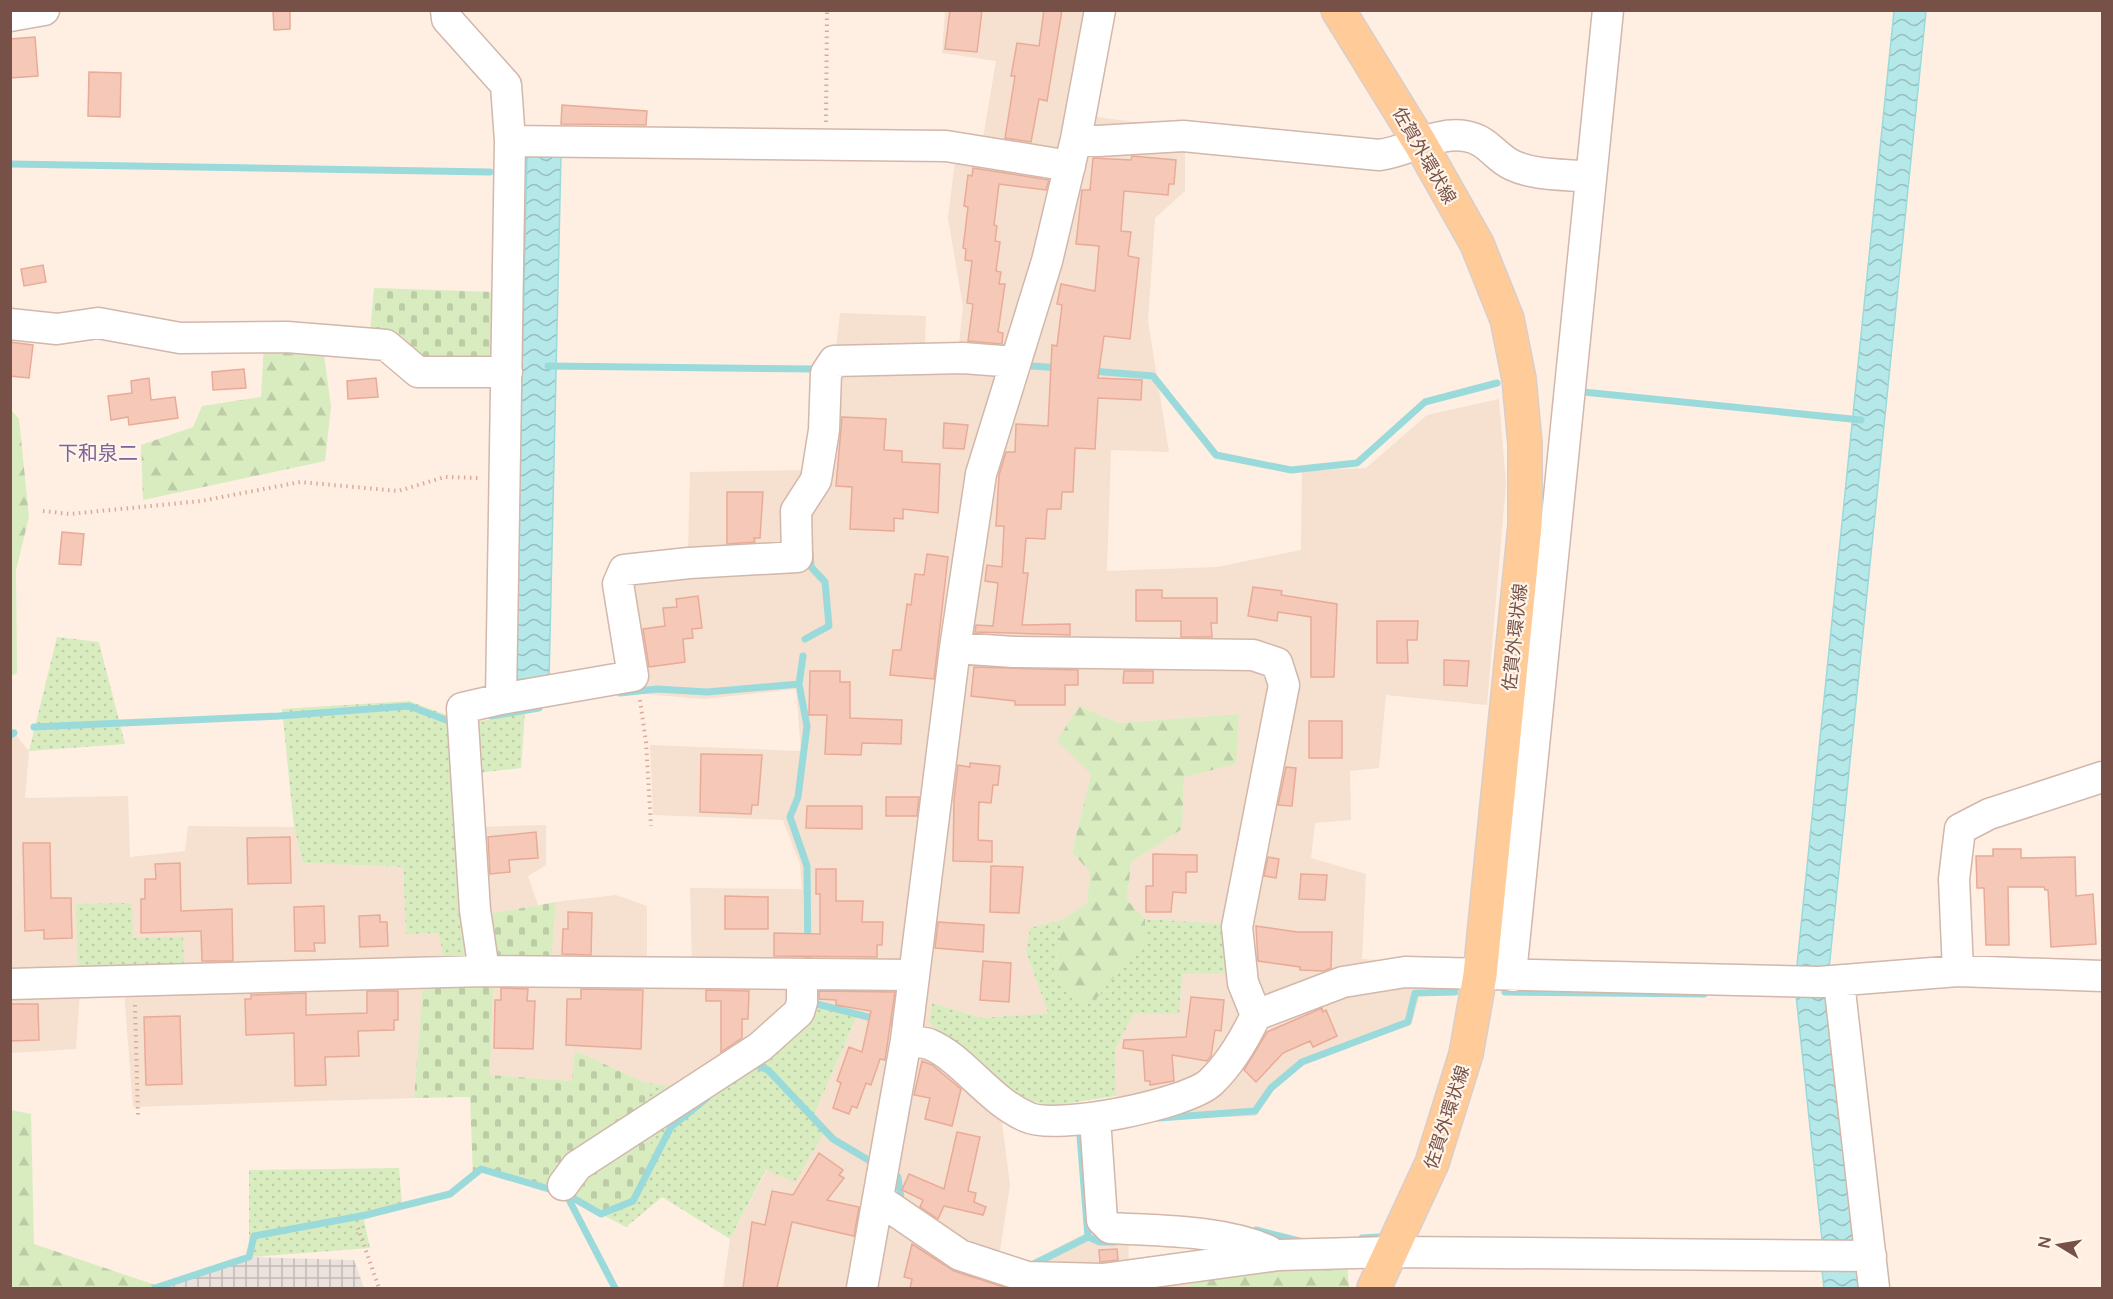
<svg xmlns="http://www.w3.org/2000/svg" width="2113" height="1299" viewBox="0 0 2113 1299" font-family="Manrope,'Noto Sans JP',sans-serif">
  <style>
    .residential { fill: #f6e0d0 }
    .industrial { fill: url(#industrial-grid) }
    .green { fill: url(#green-dots) }
    .forest { fill: url(#forest-firs) }
    .cemetery { fill: url(#cemetery-stones) }
    .water { fill: url(#water-waves); stroke: #9bdadb; stroke-width: 1.5 }
    .lines { fill: none; stroke-linecap: round; stroke-linejoin: round }
    .stream { stroke: #9bdadb; stroke-width: 7 }
    .building { fill: #f5c8b8; stroke: #e9ab97; stroke-width: 1.5 }
    .minor-casing { stroke: #d2b7ab; stroke-width: 33 }
    .major-casing { stroke: #d9cecb; stroke-width: 36 }
    .path { stroke: #daab9b; stroke-width: 4; stroke-dasharray: 1.5 4.5; stroke-linecap: butt }
    .minor { stroke: #fff; stroke-width: 30 }
    .major { stroke: #ffcb98; stroke-width: 33 }
    .labels { text-anchor: middle; dominant-baseline: central; stroke-width: 4.5; stroke-linejoin: round; paint-order: stroke }
    .street-label { font-size: 18px; fill: #775147; stroke: #fff4ea }
    .neighbourhood-label { font-size: 20px; fill: #80629b; stroke: #fff4ea }
  </style>
  <defs>
    <pattern id="industrial-grid" width="8" height="8" patternUnits="userSpaceOnUse" patternTransform="scale(1.5)"><rect width="8" height="8" fill="#ece2dd"/><path d="M0 4h8M4 0v8" fill="none" stroke="#c4bab5"/></pattern>
    <pattern id="green-dots" width="8" height="8" patternUnits="userSpaceOnUse" patternTransform="scale(1.5)"><rect width="8" height="8" fill="#d8ecc0"/><path d="M2 2h.1M6 6h.1" fill="none" stroke="#bdcca6" stroke-width="1.8" stroke-linecap="round"/></pattern>
    <pattern id="forest-firs" width="22" height="20" patternUnits="userSpaceOnUse" patternTransform="scale(1.5)"><rect width="22" height="20" fill="#d8ecc0"/><path d="M5 1l3.5 6h-7zM16 11l3.5 6h-7z" fill="#bdcca6"/></pattern>
    <pattern id="cemetery-stones" width="16" height="16" patternUnits="userSpaceOnUse" patternTransform="scale(1.5)"><rect width="16" height="16" fill="#d8ecc0"/><path d="M2 7V4a2 2 0 0 1 4 0v3zM10 15v-3a2 2 0 0 1 4 0v3z" fill="#bdcca6"/></pattern>
    <pattern id="water-waves" width="16" height="10" patternUnits="userSpaceOnUse" patternTransform="scale(1.5)"><rect width="16" height="10" fill="#b5e8e8"/><path d="M0 5q4-4 8 0t8 0" fill="none" stroke="#98bebe"/></pattern>
  </defs>
  <rect width="100%" height="100%" fill="#feefe2"/>
  <!-- residential -->
  <path class="residential" d="M945,11H1115L1097,117L1185,129V191L1155,218L1148,321L1169,452L1111,450L1107,571L1217,567L1301,550L1302,471L1366,468L1427,415L1499,399L1506,483L1487,705L1386,695L1379,768L1350,771L1351,820L1315,823L1311,858L1366,874L1362,959L1411,962L1419,998L1411,1025L1300,1064L1272,1091L1256,1116L1142,1120L1116,1096L1115,1049L1134,1012L1179,1014L1183,973H1227L1228,924L1145,919L1127,900L1131,862L1182,829L1184,777L1239,714L1119,723L1079,706L1091,774L1072,851L1090,872L1087,903L1064,919L1031,928L1026,951L1048,1013L982,1018L932,1003L929,1023L1016,1097L1001,1115L1010,1185L1000,1251L1031,1261L1082,1235L1111,1217L1128,1219L1129,1269L1191,1278L1190,1288H723L730,1239L767,1170L813,1117L858,1015L708,1091L646,1083L575,1052L572,1081L490,1075L494,964L551,963L556,902L616,895L647,906V962L692,964L690,888L802,889L800,864L783,820L653,815L650,745L801,751L796,689L704,699L643,694L624,670L608,567L688,552L690,472L809,470L836,348L840,313L926,316L925,349L958,352L963,307L948,218L958,136L983,138L996,61L942,53Z
    M14,733L29,751L25,798L128,796L130,857L185,851L188,826L294,827L303,863L403,867L406,934L477,827L546,825V865L528,876L538,905L483,916L490,978L423,982L414,1098L133,1107L124,991L80,992L76,1049L11,1053L10,735Z"/>
  <!-- industrial -->
  <path class="industrial" d="M249,1257L354,1260L364,1288H155Z"/>
  <!-- green -->
  <path class="green" d="M57,637L99,642L125,744L29,751Z
    M409,701L452,717L470,957H443L439,933L406,934L403,867L303,863L294,827L282,709Z
    M525,712L521,768L477,773L473,723Z
    M132,903L133,938L183,937L184,969L78,973L76,904Z
    M1064,919L1054,969L1145,939V919L1228,924V973H1183L1179,1014L1134,1013L1115,1049L1116,1096L1051,1106L1016,1097L929,1023L932,1003L982,1018L1048,1013L1026,951L1030,928Z
    M809,1002L858,1014L813,1117L825,1131L795,1182L766,1170L730,1239L662,1197L626,1227L601,1214L633,1201L652,1164L646,1083L708,1090Z
    M399,1168L402,1206L364,1220L370,1248L249,1257V1170Z"/>
  <!-- forest -->
  <path class="forest" d="M264,343L323,348L331,406L325,461L143,500L141,445L193,427L202,406L261,397Z
    M10,409L19,419L29,517L16,570L17,673L11,676Z
    M1079,706L1119,723L1239,714L1236,764L1184,777L1182,829L1131,862L1127,900L1145,919V939L1096,999L1074,1002L1054,969L1064,919L1087,903L1090,872L1072,852L1091,774L1057,741Z
    M11,1110L31,1114L34,1244L161,1287L11,1288Z
    M1347,1263L1349,1288H1190L1191,1278Z"/>
  <!-- cemetery -->
  <path class="cemetery" d="M374,288L497,292L493,359L421,358L370,332Z
    M556,902L551,963L494,964L490,1075L572,1081L575,1051L646,1083L652,1164L633,1201L601,1214L566,1194L481,1169L473,1176L470,1097L414,1098L423,982L489,978L483,915Z"/>
  <!-- water -->
  <path class="water" d="M1894,11H1926L1829,969L1797,965Z
    M527,154L561,155L549,680L515,679Z
    M1796,995L1827,997L1854,1242L1822,1240Z
    M1857,1269L1858,1288H1824L1822,1270Z"/>
  <g class="lines">
    <!-- stream -->
    <path class="stream" d="M10,164L490,172
      M548,366L818,369
      M1032,366L1060,368
      M1092,371L1153,376L1216,455L1291,470L1357,463L1425,402L1497,383
      M1583,392L1861,420
      M805,639L829,626L825,582L811,567L810,553
      M799,684L807,726L798,797L790,817L807,866L808,965
      M620,693L657,689L707,692L799,684L803,656
      M491,716L539,708
      M34,727L279,716L409,706L454,723
      M10,735L14,733
      M1505,992L1704,994
      M809,1002L892,1023
      M751,1063L768,1070L833,1139L870,1161
      M1159,1118L1255,1111L1271,1088L1302,1062L1408,1022L1415,993L1455,992
      M1080,1136L1088,1237L1100,1242H1115
      M898,1177L901,1200
      M566,1194L601,1214L633,1201L671,1127L707,1098
      M1256,1230L1303,1242
      M1362,1238L1379,1237
      M1030,1266L1088,1237
      M155,1288L249,1257L254,1236L366,1215L450,1194L481,1169L566,1194L615,1288"/>
  </g>
  <!-- building -->
  <path class="building" d="M273,10H290V29L274,30Z
    M950,10H982L977,52L945,49Z
    M1044,10H1062L1047,101L1039,99L1031,142L1005,138L1015,76H1011L1017,43L1039,46Z
    M35,37L38,76L10,78V39Z
    M89,72L121,73L120,117L88,116Z
    M562,105L647,111L646,125L561,124Z
    M1132,156L1176,160L1174,184H1169L1168,195L1124,191L1121,231L1131,232L1128,256L1139,258L1130,339L1104,336L1098,378L1142,380L1141,400L1098,398L1095,449L1075,448L1073,492H1062L1061,509H1047L1045,539L1026,538L1023,573H1028L1022,625L1070,624V635L975,632L976,625L993,626L998,583L985,581L987,565L1002,567L1004,526H996L999,475L1006,452H1015L1016,424L1048,426L1052,345L1057,346L1062,305L1057,304L1061,284L1095,291L1099,246L1076,244L1082,190H1090L1093,158L1131,160Z
    M973,168L1049,180L1046,190L999,184L994,225L997,226L995,241L1000,242L996,271L1001,272L999,284H1005L998,332L1003,333L1002,344L968,341L973,304L967,303L972,261L965,260L966,249L963,248L968,207L964,206L968,175L972,176Z
    M43,265L46,282L24,286L21,269Z
    M10,342L33,345L29,378L10,376Z
    M244,369L246,388L213,390L212,372Z
    M149,378L151,400L175,397L178,418L129,425L128,417L111,420L108,396L132,393L131,381Z
    M376,378L378,397L348,399L347,381Z
    M842,417L886,419L884,450L902,451V462L940,464L938,513L903,509V519L894,518V531L850,529L852,487L836,486Z
    M944,423L968,425L964,449L943,448Z
    M727,492H763L760,538H754L755,542L727,544Z
    M62,532L84,534L81,565L59,564Z
    M927,554L948,557L934,679L890,675L893,650H901L907,604L911,605L915,574L924,575Z
    M1253,587L1282,591L1281,595L1337,604L1334,677H1311V617L1278,612L1277,621L1248,616Z
    M1136,590H1162V598H1217V623H1211L1212,637H1181V621H1136Z
    M698,596L702,628L692,629L693,638L683,639L685,662L649,667L643,629L665,626L663,608L677,607L676,599Z
    M1377,621H1418L1417,640H1407L1408,663H1377Z
    M1444,660L1469,661L1467,686L1444,685Z
    M974,667L1078,670V685H1065V705H1015V701L971,696Z
    M810,671H840V682H850V718L902,720L901,744L862,743L861,755L825,754L827,715H809Z
    M1124,671H1153V683H1123Z
    M1309,721H1342V758H1309Z
    M701,754L762,755L758,805H752L751,814L700,812Z
    M970,763L1000,766L998,785H993L991,803L979,802L978,840L992,841V862L953,861L954,799L958,765L970,767Z
    M1286,767L1296,768L1292,806L1278,805Z
    M886,797H919L917,816H886Z
    M807,806H862V829L806,828Z
    M536,832L538,858L509,860L510,872L490,874L488,837Z
    M290,837L291,883L248,884L247,838Z
    M23,843H50L51,898H71L72,938L44,939V930L25,931Z
    M1993,849H2021V858L2075,857L2076,896L2093,894L2096,944L2051,947L2048,890H2045L2044,887H2008L2009,945H1986L1984,888H1977L1976,856H1993Z
    M1153,854L1197,855V872H1186V893L1173,892L1171,912H1146V886H1153Z
    M1268,857L1279,859L1276,878L1264,876Z
    M180,863L181,911L232,909L233,961H202L201,931L141,933V899H145V879H156L155,864Z
    M991,866L1023,867L1019,913L990,912Z
    M816,869H836V901H863L862,922H883L882,945H877V957L774,956V933L820,934V894H816Z
    M1301,874L1327,875L1325,900L1299,899Z
    M725,896L768,897V929H725Z
    M324,906L325,943H314L315,951H295L294,907Z
    M568,912L592,913L591,955L562,954L563,929H568Z
    M380,915V922H387L388,946L360,947L359,916Z
    M938,922L984,925L983,952L935,948Z
    M1256,926L1297,932H1332L1331,968L1324,971L1300,970V967L1258,961Z
    M983,961L1011,963L1009,1002L980,1000Z
    M501,988L528,989L527,1001H535L533,1049L494,1048L495,1000H501Z
    M581,989L643,990L641,1049L566,1045L567,999H581Z
    M706,990L749,991L748,1019H742V1038L721,1052V1001H706Z
    M367,991H398V1020H394V1030L358,1031L359,1056L325,1057L326,1085L295,1086L294,1033L246,1035L245,999H251V995L306,993V1015L367,1013Z
    M819,991L895,992L885,1060L880,1059L871,1085L866,1083L857,1108L852,1106L849,1114L833,1108L841,1083L837,1081L849,1047L862,1052L871,1011L836,1005V1000L819,999Z
    M1191,997L1224,1000L1221,1031L1215,1030L1211,1056L1207,1061L1172,1055L1174,1081L1150,1085V1081H1145L1143,1051L1123,1048L1124,1040L1186,1037Z
    M10,1004H38L39,1040L10,1041Z
    M1322,1008L1323,1012L1326,1010L1337,1036L1313,1047L1310,1041L1283,1053L1256,1082L1244,1070L1267,1032Z
    M180,1016L182,1084L146,1085L144,1017Z
    M922,1061L932,1065L961,1089L952,1126L925,1119L930,1098L914,1095Z
    M957,1132L980,1137L968,1191L976,1193L974,1202L986,1207L983,1215L944,1206L938,1219L920,1207L923,1200L902,1190L909,1174L944,1189Z
    M819,1153L843,1170L839,1175L844,1178L827,1200L859,1207L854,1236L792,1222L777,1288H743L752,1222L765,1225L772,1191L793,1195Z
    M912,1244L954,1271L1007,1288H910L912,1279L904,1277Z
    M1117,1249L1118,1260L1100,1262L1099,1250Z"/>
  <g class="lines">
    <defs>
      <path id="minor" d="M446,10L447,19L506,85L510,141L501,699L462,708L475,910L484,971
        M10,16L44,10
        M1076,139L1098,141L1183,136L1379,155C1407,152 1436,131 1465,136C1487,139 1495,157 1512,165C1535,176 1566,174 1590,177
        M510,141L946,146L1070,166
        M10,324L57,329L98,323L180,338L287,337L386,345L418,372H507
        M955,648L1014,652L1253,655L1277,663L1284,685L1237,927L1243,983L1256,1015
        M501,699L633,676L618,584L624,570L689,563L797,557L796,511L816,480L824,430L826,373L834,361L963,358L1015,362
        M1958,971L1954,879L1960,829L1989,814L2102,777
        M1513,976L1512,964L1608,10
        M1839,982L1874,1288
        M10,984L484,971L913,975
        M906,1040C913,1042 922,1042 929,1044C963,1058 988,1100 1027,1117C1056,1131 1188,1104 1211,1082C1230,1064 1245,1038 1256,1015L1343,982L1405,972L1819,982L1958,971L2102,976
        M1095,1118L1102,1220L1110,1228C1160,1231 1224,1230 1269,1251
        M563,1185L577,1166L760,1047L799,1012L802,1002V974
        M878,1199L960,1255L1027,1277L1103,1279L1279,1255L1391,1252L1871,1256
        M862,1288L906,1040L955,648L981,474L1047,261L1076,139L1100,10"/>
      <path id="major" d="M1338,10L1420,143L1477,244L1507,319L1519,379L1525,444V525L1480,975L1466,1054L1432,1163L1374,1288"/>
    </defs>
    <!-- minor casing -->
    <use href="#minor" class="minor-casing"/>
    <!-- major casing -->
    <use href="#major" class="major-casing"/>
    <!-- path -->
    <path class="path" d="M826,122L827,10
      M43,511L70,514L201,501L300,482L398,491L445,477L480,478
      M640,700L646,742L651,826
      M135,1005L138,1118
      M358,1228L379,1288"/>
    <!-- minor -->
    <use href="#minor" class="minor"/>
    <!-- major -->
    <use href="#major" class="major"/>
  </g>
  <g class="labels">
    <!-- street labels -->
    <g class="street-label">
      <text transform="translate(1425 155) rotate(60)">佐賀外環状線</text>
      <text transform="translate(1514 637) rotate(-84)">佐賀外環状線</text>
      <text transform="translate(1446 1117) rotate(-72)">佐賀外環状線</text>
    </g>
    <!-- neighbourhood labels -->
    <g class="neighbourhood-label">
      <text x="98" y="452">下和泉二</text>
    </g>
  </g>
  <!-- border -->
  <rect width="2113" height="1299" fill="none" stroke="#775147" stroke-width="24"/>
  <!-- north arrow -->
  <g transform="translate(2059 1245) rotate(281)" stroke="#fff4ea" stroke-width="4.5" paint-order="stroke">
  <path d="M0-4.5L10 22L0 15L-10 22Z" fill="#775147"/>
  <text y="-9" font-size="16" font-weight="bold" text-anchor="middle" fill="#775147">N</text>
  </g>
</svg>
